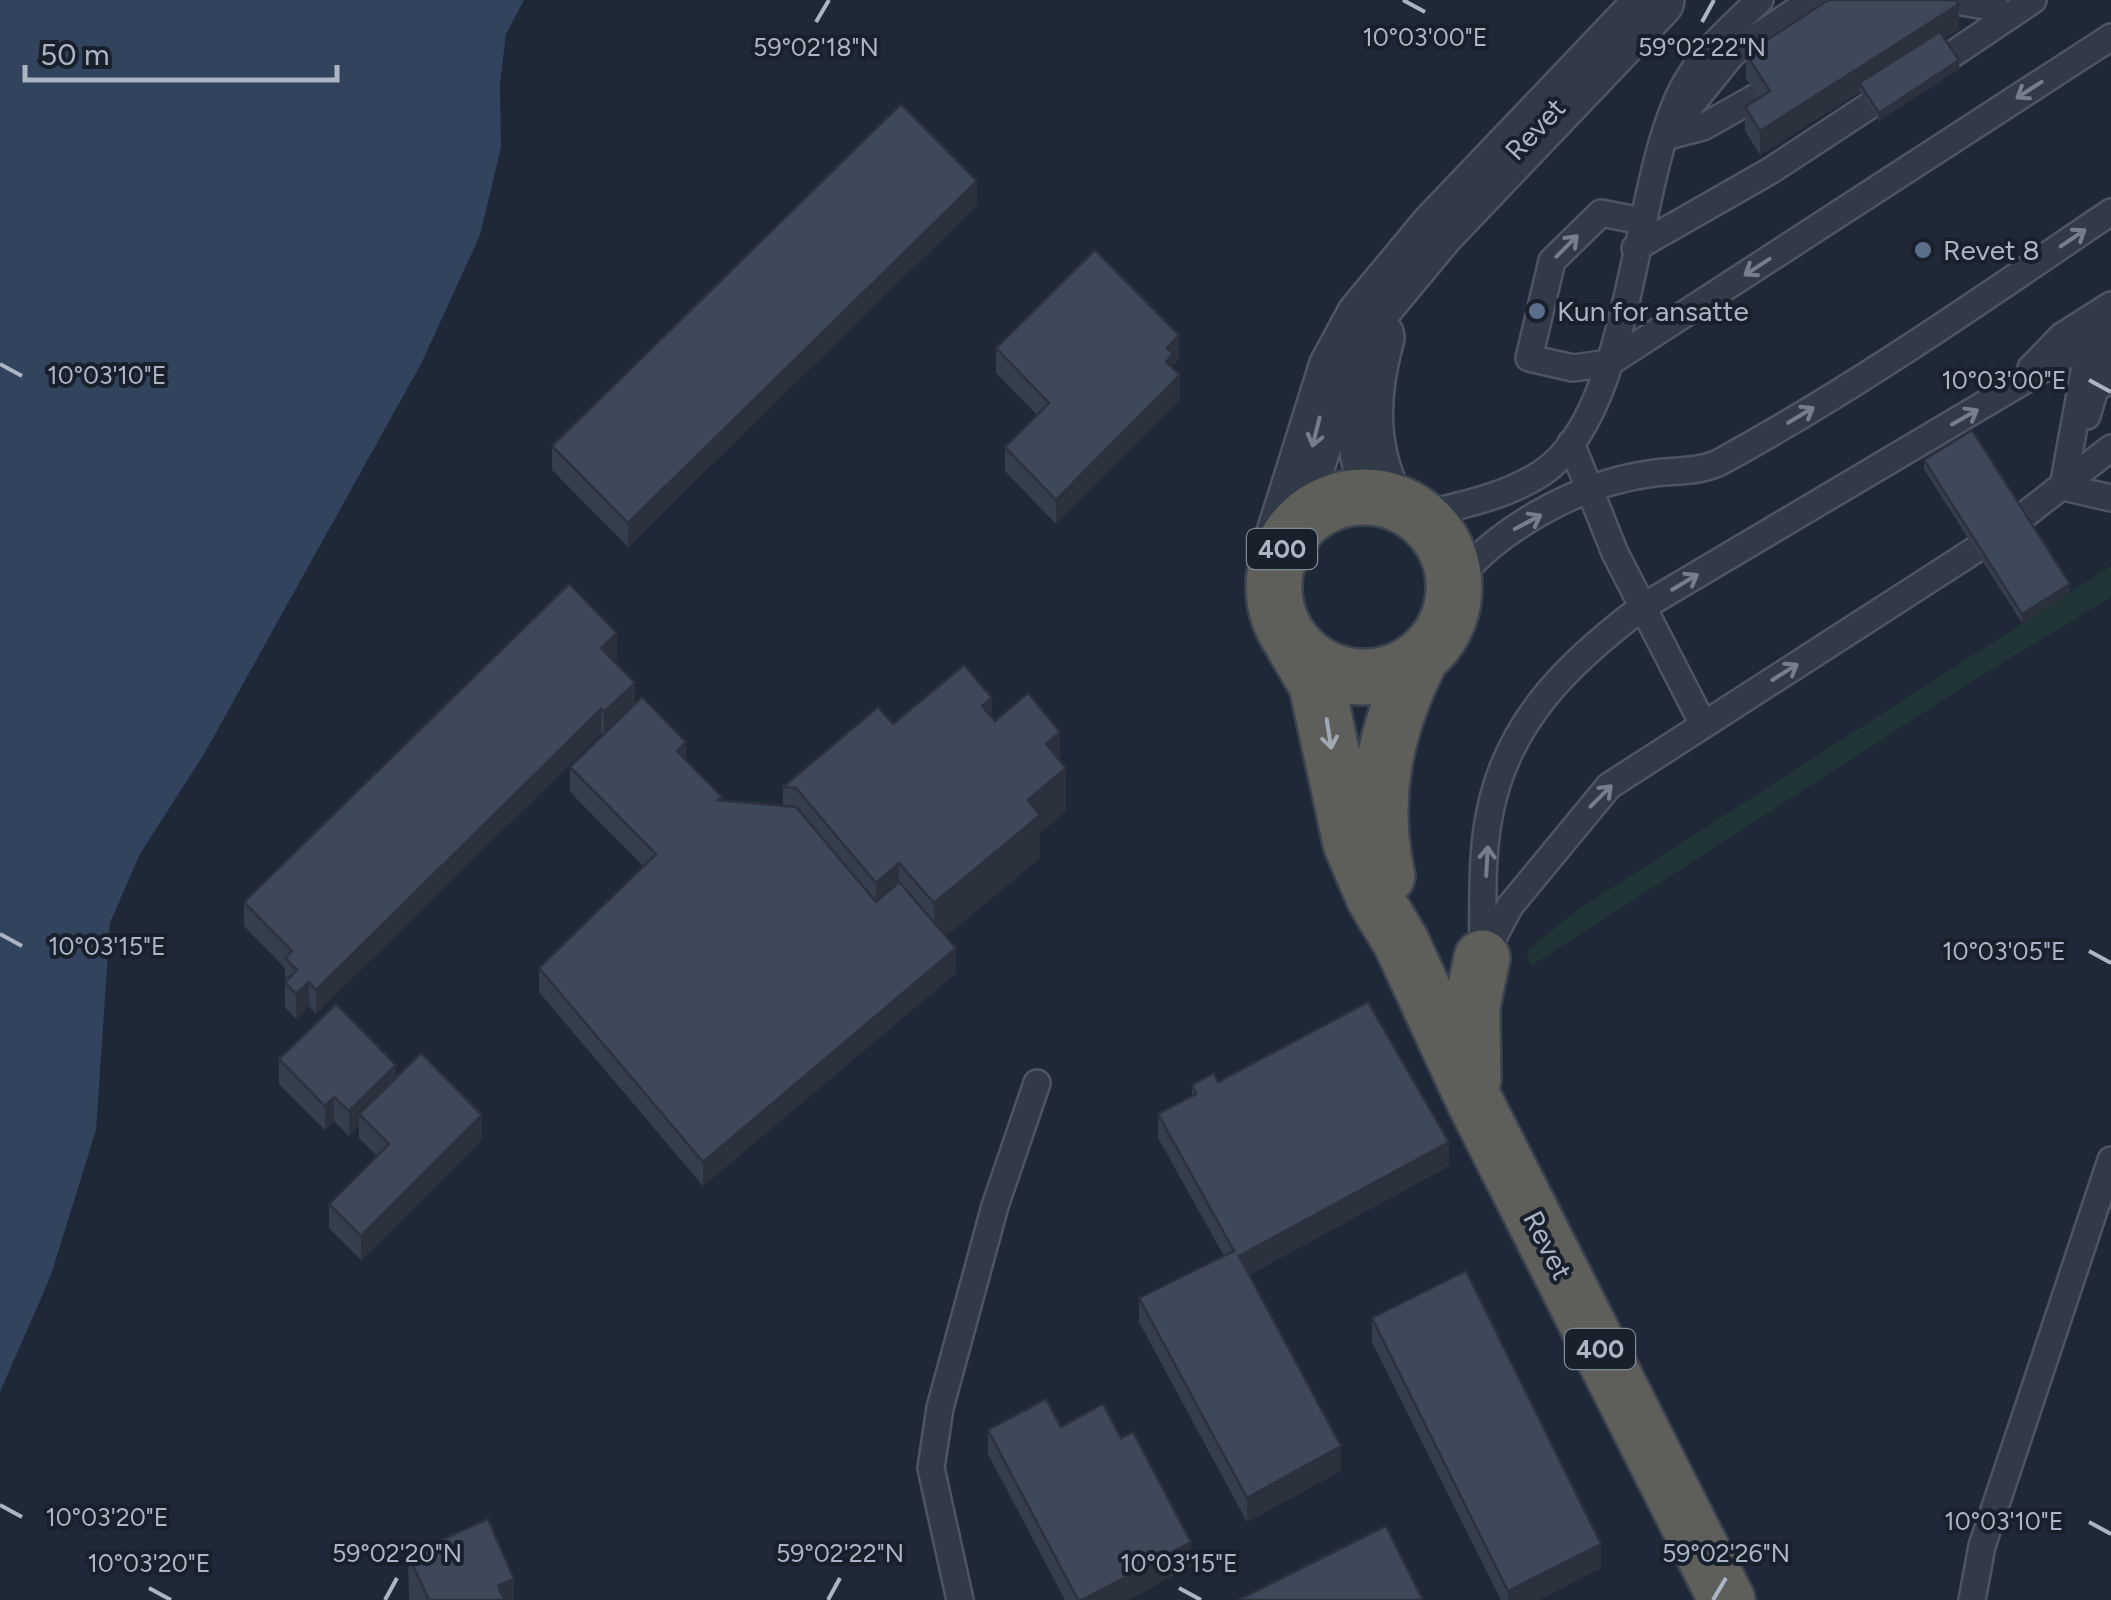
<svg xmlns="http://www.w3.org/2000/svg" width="2111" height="1600" viewBox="0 0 2111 1600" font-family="Figtree,sans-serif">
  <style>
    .green { fill: #213437 }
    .water { fill: #32435e }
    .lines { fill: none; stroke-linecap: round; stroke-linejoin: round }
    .service-casing { stroke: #4d5562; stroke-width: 30 }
    .tertiary-casing { stroke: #4d5562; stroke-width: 60 }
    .trunk-casing { stroke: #3a424e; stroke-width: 60 }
    .service { stroke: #333a47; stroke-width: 25 }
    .tertiary { stroke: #333a47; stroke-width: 55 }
    .trunk { stroke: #5e5e5b; stroke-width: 55 }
    .wall { fill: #343e4d }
    .shaded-wall { fill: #2b323e }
    .building { fill: #3d4859; stroke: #2b323e; stroke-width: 2.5 }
    .oneway { stroke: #767e8c }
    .oneway2 { stroke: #a0a8b4 }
    .ticks { fill: none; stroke: #acb5c4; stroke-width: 4 }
    .service-dot { fill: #5c6f8a; stroke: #18202b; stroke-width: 4 }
    .labels { text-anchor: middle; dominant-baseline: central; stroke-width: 8; stroke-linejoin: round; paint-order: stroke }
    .shield { fill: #18202b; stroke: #808896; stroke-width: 2.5 }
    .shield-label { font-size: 25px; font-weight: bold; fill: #acb5c4 }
    .street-label { font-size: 28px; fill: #acb5c4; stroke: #18202b }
    .poi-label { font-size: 28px; fill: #acb5c4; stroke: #18202b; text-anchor: start }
    .ticks-label { font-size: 25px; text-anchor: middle; fill: #acb5c4; stroke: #18202b; stroke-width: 8; stroke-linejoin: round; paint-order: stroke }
  </style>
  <rect width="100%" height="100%" fill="#1f2836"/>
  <!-- green -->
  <path class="green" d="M2111,566V597L1971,682L1531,966L1526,952L1576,911Z"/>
  <!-- water -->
  <path class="water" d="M0,0H524L506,34L500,83L501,147L480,235L422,362L204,754L140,854L110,923L96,1130L51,1275L0,1392Z"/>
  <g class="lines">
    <defs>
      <path id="service" d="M1949,0L1985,6L1994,0
        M1950,56L2033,0
        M1678,121L1733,53L1812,0
        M1665,137L1703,127L1758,96
        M1642,221L1601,213L1552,261L1529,358L1573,368L1609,363L2111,37
        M1635,248L1770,171L1869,106
        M2031,368L2062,336L2111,305
        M2087,416L2095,389L2111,379
        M1571,443L1615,553L1703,724
        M2063,487L2084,372L2111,355
        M2063,487L2111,498
        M1420,515C1462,505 1505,497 1542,473C1633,412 1632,191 1681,92C1699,55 1731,27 1760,0
        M2022,517L2111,448
        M1454,584C1497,529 1578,484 1648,474C1671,470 1701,473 1722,461C1857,387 1984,298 2111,212
        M1487,949L1510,906L1609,786L1975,550
        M1482,958C1484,911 1480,858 1490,812C1508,720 1570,662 1641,608L2111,329
        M960,1600L931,1468L940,1408L995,1206L1037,1083
        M1972,1600L1982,1546L2111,1160"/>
      <path id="tertiary" d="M1376,337C1361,392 1358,444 1383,497
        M1277,559L1337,368L1364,318L1437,230L1656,0"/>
      <path id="trunk" d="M1274 587a90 90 0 1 1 180 0a90 90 0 1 1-180 0Z
        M1293,644L1317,685L1351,843L1374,897L1401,942L1473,1098L1727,1600
        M1387,876C1370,799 1385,728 1420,659
        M1473,1080L1472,1006L1482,958"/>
    </defs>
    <!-- service casing -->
    <use href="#service" class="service-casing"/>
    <!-- tertiary casing -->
    <use href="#tertiary" class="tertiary-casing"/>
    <!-- trunk casing -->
    <use href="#trunk" class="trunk-casing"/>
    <!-- service -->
    <use href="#service" class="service"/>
    <!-- tertiary -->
    <use href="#tertiary" class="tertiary"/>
    <!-- trunk -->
    <use href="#trunk" class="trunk"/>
  </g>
  <!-- wall -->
  <path class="wall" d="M1959,29L1944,38L1959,69L1879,121L1860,92L1760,155L1745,131V107L1759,98L1746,78V54Z
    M977,205L628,547L552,470V446Z
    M996,348L1179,359L1173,365V369L1180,400L1056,524L1005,471V447L1037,415L996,373Z
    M1924,460L2070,592L2022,623L1924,469Z
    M617,658L613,661L635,704L722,800L783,806V787L893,724L992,717L995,721L1060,762L1066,811L1040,833V858L946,936L956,973L703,1186L539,992V968L643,866L570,792V767L603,735L601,733L316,1014L309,1006L296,1019L285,1007V968L244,926V902Z
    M279,1059L396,1078L482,1139L361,1260L329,1228V1204L377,1156L359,1138V1125L349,1136L334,1121L325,1130L279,1084Z
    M1218,1082L1449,1166L1249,1275L1341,1471L1247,1522L1139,1322V1298L1224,1256L1158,1138V1114L1192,1096V1085Z
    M1372,1318L1601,1568L1538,1600H1501L1372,1342Z
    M1061,1427L1191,1566L1128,1600H1065L988,1454V1430Z
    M408,1555L514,1600H409Z"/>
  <!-- shaded-wall -->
  <path class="shaded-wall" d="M1959,4V29L1863,90L1859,83L1860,92L1760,155V131Z
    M1959,60V69L1879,121V113Z
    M977,181V205L628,547V523Z
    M1179,335V359L1173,365V378L1166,386L1167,348Z
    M1180,375V400L1056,524V500Z
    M2070,584V592L2022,623V614Z
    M617,633V658L601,673V648Z
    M635,683V707L604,736V712Z
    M992,698V741L982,706Z
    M601,709V733L316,1014V990Z
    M1060,732V773L1066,768V811L1040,833V858L934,946V903L1028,800L1046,744Z
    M686,742V766L677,751Z
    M899,863V906L876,926V883Z
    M956,948V973L703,1186V1162Z
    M309,982V1006L296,1019V994Z
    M396,1065V1089L359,1114V1125L349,1136V1111Z
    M334,1097V1121L325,1130V1106Z
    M482,1115V1139L361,1260V1236Z
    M1449,1142V1166L1239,1280V1256Z
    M1341,1446V1471L1247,1522V1498Z
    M1191,1542V1566L1128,1600H1082Z
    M1601,1544V1568L1538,1600H1508V1591Z
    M514,1579V1600H498V1586Z"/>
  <!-- building -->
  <path class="building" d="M1828,0H1956L1959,4L1760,131L1745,107L1770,91L1746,54Z
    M1940,32L1959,60L1879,113L1859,83Z
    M901,104L977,181L628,523L552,446Z
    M1095,250L1179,335L1167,348L1173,354L1166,362L1180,375L1056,500L1005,447L1049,403L996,348Z
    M1972,430L2070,584L2022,614L1924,460Z
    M569,584L617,633L601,648L635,683L604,712L601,709L316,990L309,982L296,994L285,982L297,970L285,958L292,951L244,902Z
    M964,665L992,698L982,706L995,721L1028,693L1060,732L1046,744L1066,768L1028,800L1040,815L934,903L899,863L876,883L796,788L783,787L878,707L893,724Z
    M642,697L686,742L677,751L722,797L718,800L796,807L876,902L899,882L956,948L703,1162L539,968L656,854L570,767Z
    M1368,1002L1449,1142L1239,1256L1341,1446L1247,1498L1139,1298L1234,1251L1158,1114L1196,1094L1192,1085L1214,1073L1218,1082Z
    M336,1004L396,1065L349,1111L334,1097L325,1106L279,1059Z
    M421,1053L482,1115L361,1236L329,1204L389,1144L359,1114Z
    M1466,1271L1601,1544L1508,1591L1372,1318Z
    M1046,1399L1061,1427L1103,1404L1121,1438L1133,1432L1191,1542L1082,1600H1078L988,1430Z
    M488,1519L514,1579L498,1586L504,1600H429L408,1555Z
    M1386,1526L1423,1600H1238Z"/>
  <!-- one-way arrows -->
  <defs><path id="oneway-shaft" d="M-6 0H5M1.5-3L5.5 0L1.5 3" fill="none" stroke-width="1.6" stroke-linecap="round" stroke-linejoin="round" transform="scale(2.5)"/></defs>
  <g class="oneway">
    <use href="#oneway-shaft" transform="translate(2029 90) rotate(147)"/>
    <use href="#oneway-shaft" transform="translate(2073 238) rotate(-34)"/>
    <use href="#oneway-shaft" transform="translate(1567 246) rotate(-45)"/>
    <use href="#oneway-shaft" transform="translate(1757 267) rotate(147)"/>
    <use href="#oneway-shaft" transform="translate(1801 415) rotate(-31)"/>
    <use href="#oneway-shaft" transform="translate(1965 417) rotate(-30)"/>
    <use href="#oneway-shaft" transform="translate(1316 432) rotate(104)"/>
    <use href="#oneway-shaft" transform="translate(1528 522) rotate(-28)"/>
    <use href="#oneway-shaft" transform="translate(1685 582) rotate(-31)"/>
    <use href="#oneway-shaft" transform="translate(1785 672) rotate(-32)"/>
    <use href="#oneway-shaft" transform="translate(1601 796) rotate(-45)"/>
    <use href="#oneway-shaft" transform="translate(1487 861) rotate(-87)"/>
  </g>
  <use class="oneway2" href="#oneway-shaft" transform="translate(1329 734) rotate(81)"/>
  <!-- ticks -->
  <path class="ticks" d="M1403,0L1425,12M816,22L829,0M1702,22L1714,0M0,364L22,376M2089,380L2111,392M0,934L22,946M2089,951L2111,963M0,1505L22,1517M2089,1522L2111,1534M149,1588L171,1600M1179,1588L1201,1600M385,1600L397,1578M828,1600L840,1578M1713,1600L1726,1578"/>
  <!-- markers -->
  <g class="service-dot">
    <circle cx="1923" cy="250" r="10"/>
    <circle cx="1537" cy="311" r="10"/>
  </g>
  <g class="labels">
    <!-- shield labels -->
    <g class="shield">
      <rect x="1247" y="529" width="70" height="40" rx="8"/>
      <rect x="1565" y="1329" width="70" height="40" rx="8"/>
    </g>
    <g class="shield-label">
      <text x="1282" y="549">400</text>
      <text x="1600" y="1349">400</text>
    </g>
    <!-- street labels -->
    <g class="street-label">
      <text transform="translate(1535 129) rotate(-47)">Revet</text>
      <text transform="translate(1548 1245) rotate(63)">Revet</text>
    </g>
    <!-- poi labels -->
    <g class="poi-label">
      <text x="1943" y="250">Revet 8</text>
      <text x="1557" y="311">Kun for ansatte</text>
    </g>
  </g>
  <g class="ticks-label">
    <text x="1425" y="46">10°03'00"E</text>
    <text x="816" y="56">59°02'18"N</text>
    <text x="1702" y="56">59°02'22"N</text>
    <text x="107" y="384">10°03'10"E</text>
    <text x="2004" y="389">10°03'00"E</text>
    <text x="107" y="955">10°03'15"E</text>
    <text x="2004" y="960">10°03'05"E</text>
    <text x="107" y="1526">10°03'20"E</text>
    <text x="2004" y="1530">10°03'10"E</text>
    <text x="397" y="1562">59°02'20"N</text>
    <text x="840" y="1562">59°02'22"N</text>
    <text x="1726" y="1562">59°02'26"N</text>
    <text x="149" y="1572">10°03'20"E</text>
    <text x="1179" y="1572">10°03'15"E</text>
  </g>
  <!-- scale -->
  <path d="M25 65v15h312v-15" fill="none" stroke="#acb5c4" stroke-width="5"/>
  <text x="40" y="65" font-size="30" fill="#acb5c4" stroke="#18202b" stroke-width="8" paint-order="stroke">50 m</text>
</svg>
